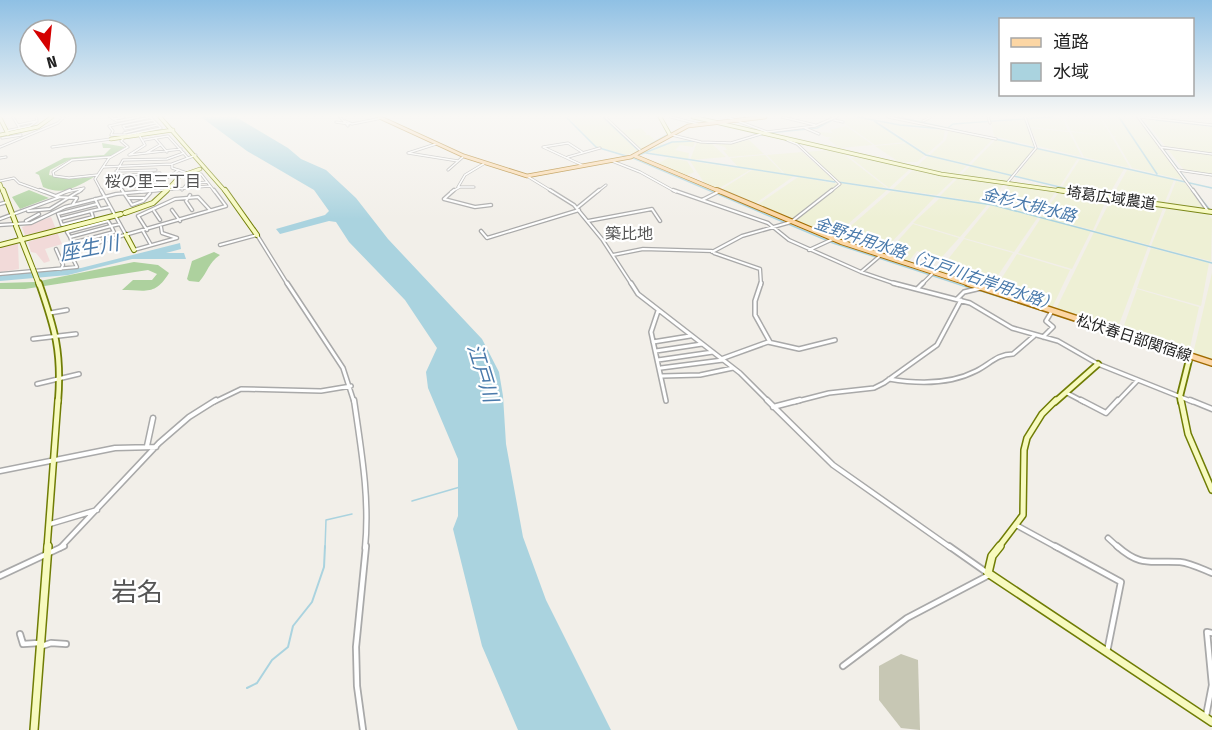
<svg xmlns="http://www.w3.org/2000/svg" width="1212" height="730" viewBox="0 0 1212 730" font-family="'Fira Sans Condensed','Noto Sans JP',sans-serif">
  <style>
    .commercial { fill: #f2dad9 }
    .construction { fill: #c7c7b4 }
    .farmland { fill: #eef0d5 }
    .forest { fill: #add19e }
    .water { fill: #aad3df }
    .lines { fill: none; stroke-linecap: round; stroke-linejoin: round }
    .stream-far1 { stroke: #aad3df; stroke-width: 1.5 }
    .stream { stroke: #aad3df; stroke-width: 2 }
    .street-far4-casing { stroke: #a9a9a9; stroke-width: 3 }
    .street-far3-casing { stroke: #a9a9a9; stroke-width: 4.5 }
    .street-far2-casing { stroke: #a9a9a9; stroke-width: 6 }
    .street-far1-casing { stroke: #a9a9a9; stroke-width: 7 }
    .street-casing { stroke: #a9a9a9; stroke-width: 8 }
    .secondary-far4-casing { stroke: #707d05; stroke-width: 4.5 }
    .secondary-far3-casing { stroke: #707d05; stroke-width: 6 }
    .secondary-far2-casing { stroke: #707d05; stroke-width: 8 }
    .secondary-far1-casing { stroke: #707d05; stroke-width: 8 }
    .secondary-casing { stroke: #707d05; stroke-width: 10 }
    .primary-far2-casing { stroke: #a06b00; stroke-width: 4.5 }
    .primary-far1-casing { stroke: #a06b00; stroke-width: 6 }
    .primary-casing { stroke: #a06b00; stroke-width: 8 }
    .street-far4 { stroke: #fff; stroke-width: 1.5 }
    .street-far3 { stroke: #fff; stroke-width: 2 }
    .street-far2 { stroke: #fff; stroke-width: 3 }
    .street-far1 { stroke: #fff; stroke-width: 4 }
    .street { stroke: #fff; stroke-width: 4.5 }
    .secondary-far4 { stroke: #f7fabf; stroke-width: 3 }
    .secondary-far3 { stroke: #f7fabf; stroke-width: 4 }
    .secondary-far2 { stroke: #f7fabf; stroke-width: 4.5 }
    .secondary-far1 { stroke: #f7fabf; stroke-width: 5 }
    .secondary { stroke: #f7fabf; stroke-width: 7 }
    .primary-far2 { stroke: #fcd6a4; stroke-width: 3 }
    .primary-far1 { stroke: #fcd6a4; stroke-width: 4 }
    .primary { stroke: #fcd6a4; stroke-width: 5 }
    .secondary-bridge-casing { stroke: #707d05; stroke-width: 6; stroke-linecap: butt }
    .secondary-bridge { stroke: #f7fabf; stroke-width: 4 }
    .labels { text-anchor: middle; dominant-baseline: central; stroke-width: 4.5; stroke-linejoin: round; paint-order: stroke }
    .far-street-label { font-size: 15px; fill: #222; stroke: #fff }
    .far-neighbourhood-label { font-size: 16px; fill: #555; stroke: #fff }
    .far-water-label { font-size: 16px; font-style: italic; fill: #4a7aab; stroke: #fff }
    .water-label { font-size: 20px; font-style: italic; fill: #4a7aab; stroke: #fff }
    .near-quarter-label { font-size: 26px; fill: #555; stroke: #fff }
  </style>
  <rect width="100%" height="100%" fill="#f2efe9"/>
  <!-- commercial -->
  <path class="commercial" d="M51,217L56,229L25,235L22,227Z
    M57,232L62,244L45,249L50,261L44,263L36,253L31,252L28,242Z
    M10,244H18L19,269L0,272V246Z"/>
  <!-- construction -->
  <path class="construction" d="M901,654L918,660L920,730L901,728L879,700V666Z"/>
  <!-- farmland -->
  <path class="farmland" d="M569,117H602L604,118L596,120L605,119L638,151L627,155L595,146Z
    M854,117L877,123L906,142L875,145L844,123L845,119L838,118Z
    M1027,117H1062L1068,131L1030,127Z
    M1064,117H1100L1130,168L1084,157L1071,132L1107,136L1071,131Z
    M1101,117H1136L1184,180L1132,168L1114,137H1118L1113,136Z
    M1144,119L1212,127V174L1184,170Z
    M1024,120L1034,146L994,136L991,122Z
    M879,122L919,129L945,130L943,140L927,154Z
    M846,126L873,145L839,148L828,139L832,137H826L816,132L833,133L830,130Z
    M641,128L647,134L644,135H649L655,140L640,150L620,131Z
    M1031,128L1069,132L1082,157L1038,146Z
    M949,129L993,139L968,164L930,155L946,140Z
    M996,139L1035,148L1012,175L971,165Z
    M685,140L695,142L693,147L680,145L675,150L689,153L688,160L648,152L659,145Z
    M749,140L764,154L729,157L723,150H727L725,147L714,144Z
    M697,142L711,143L726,157L690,160Z
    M908,143L925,155L917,162H899L875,146Z
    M1037,149L1078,158L1060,186L1016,176Z
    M831,150L841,152L887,188L837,181L804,152Z
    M802,152L835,181L785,174L767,155Z
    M765,155L783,173L738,167L730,158Z
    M928,156L967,166L957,175L916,167Z
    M668,158L687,161L694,172L686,176L657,164Z
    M851,158H865L911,168L889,188Z
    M1080,159L1124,169L1108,196L1062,187Z
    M690,161L750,170L718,189L705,184Z
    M970,166L1011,176L1006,183L960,176Z
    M914,169L956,177L937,195L893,189Z
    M752,170L794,176L753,205L719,191Z
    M1127,170L1174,180L1164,204L1112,197Z
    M798,177L839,184L791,220L756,206Z
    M959,177L1004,184L989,203L940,196Z
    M1176,181L1185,183L1205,209L1167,204Z
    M839,183L887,190L833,237L794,221L840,185Z
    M1009,185L1056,191L1039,216L993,203Z
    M891,191L935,197L881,253L837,238Z
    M1059,192L1107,198L1093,230L1041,217Z
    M940,198L988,204L960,237L913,223Z
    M1111,199L1164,206L1149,245L1095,231Z
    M991,205L1038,217L1014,252L964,238Z
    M1167,207L1206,212L1212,219L1211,261L1151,246Z
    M1041,218L1091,231L1072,269L1018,253Z
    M913,224L959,238L941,258L917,251L909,261L886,254Z
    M1094,232L1148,247L1117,330L1056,309Z
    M964,239L1013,253L993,283L980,285L938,272Z
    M1151,248L1209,263L1201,306L1137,288Z
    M1017,254L1070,270L1052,308L989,288L998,284Z
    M1212,273V360L1193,354Z
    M1137,289L1199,307L1189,352L1122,331Z"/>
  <!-- forest -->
  <path class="forest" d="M102,143L125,147L109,157L69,160L50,170L49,175L71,179L94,177C76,187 63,196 43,187L39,175L35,173L64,158L104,155L111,148H103Z
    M29,190L49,198L20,209L12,197Z
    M214,252L220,255C208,263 208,272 199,282L189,281L187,279L192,261Z
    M134,262L158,265L169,273C155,296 146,290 122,290L133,280H152L157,274L148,270L25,289H0V283L35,282Z"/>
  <!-- water -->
  <path class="water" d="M201,117H236L288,148L301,159L326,170L356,198L388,239L482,339L499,372L503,396L506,444L523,537L546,600L611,730H518L482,646L453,529L458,516V459L428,388L426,372L437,348L405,300L349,242L336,222L329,221L280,234L276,229L325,215L329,211L314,190L247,151Z
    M180,243L181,249L166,253H184L186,259H132L68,275L0,281V275L81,268Z"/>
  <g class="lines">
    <!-- stream-far1 -->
    <path class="stream-far1" d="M566,117L596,147L633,158L833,243L973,289
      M603,117L639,151
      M857,117L900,125L945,129
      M898,117L1212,188
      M1119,117L1157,174
      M1140,118L1193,189
      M1156,120L1212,126
      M874,121L926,155L1072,190
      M949,127L953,124L1051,117
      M769,133L817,128L838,117
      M707,143H732L764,134
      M651,144L667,135
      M646,153L835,182
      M639,155L672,142L694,141
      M838,182L993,205L1212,263
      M1198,195L1210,210
      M978,290L1153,346
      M412,501L460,487
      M325,548L326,520L352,514"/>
    <!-- stream -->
    <path class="stream" d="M247,688L257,683L272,660L288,647L293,626L312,602L324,567L325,546"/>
    <defs>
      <path id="street-far4" d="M13,117L19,127
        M110,117L117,121
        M340,117L348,126
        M605,117L640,150
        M671,117L698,124
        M727,117L767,132
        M782,117L815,125
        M888,117L996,139
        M988,117L990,123
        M1138,117L1194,192
        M1140,117L1212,125
        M114,119L124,117
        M834,120L843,122
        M118,121L139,117
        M345,121L352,124L382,118
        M923,121L931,117
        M336,122L349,124
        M18,125L37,121
        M805,128L819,134
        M125,129L123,126L153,120
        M125,129L155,123
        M6,131L30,126L37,121L36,117
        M124,133L157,125
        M138,133L145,145L129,155L181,149
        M111,135H127L161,128L150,117
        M111,135L113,131L109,126L151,117
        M672,135L701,142L731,143L767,132L815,126L836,117
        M2,138L21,135
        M155,138L167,152
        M144,140L168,136L187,157
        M787,140L797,144L840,184L830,192
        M436,144L408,153L458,161
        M0,147L58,123L64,117
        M52,147L111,139
        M1160,147L1212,154
        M582,152L568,143L543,147L582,165
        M146,153L160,145
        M568,157L600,148
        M0,158L6,157
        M612,161L640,172L676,192
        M103,167L172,164
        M448,170L464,156
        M1178,170L1212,175
        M116,171L156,170
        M160,173L114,176L123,160L167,159L184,153
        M187,173L172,168V164L196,155
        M97,175L69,178L54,176L53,172L72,160L110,157
        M527,176L553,192
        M0,181L14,178L19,183L44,192
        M1007,183L1036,148L1025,117
        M188,184L207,182
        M121,187L156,185L179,170
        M474,187H458L465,175L485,163
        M182,190L193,177L201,174L215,192
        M66,192L84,188L79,192
        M102,192L95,179L109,158L128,147L121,141L123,139
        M123,192L117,182L163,180
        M141,192L210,186
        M451,192L460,187
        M597,192L606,185"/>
      <path id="street-far3" d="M40,190L58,197L77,198L73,204
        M101,190L126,235
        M122,190L132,205L143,201L150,193
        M454,190L444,199L475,207L491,205
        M550,190L574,205L602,239L632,285
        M673,190L768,223L789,240L861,272L899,285
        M1193,190L1208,211
        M190,195L186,201L192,210
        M56,196L70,190
        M128,198H144
        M95,199L100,209L110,207
        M702,200L718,192
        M0,204L7,202
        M97,204L58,214L62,225L93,217L91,211L100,209
        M577,208L599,190
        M172,210L180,221
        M28,211L50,209L81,190
        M154,211L160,220
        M0,219L60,197
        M60,219L91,211
        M26,221L39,214
        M588,221L652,209L660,221
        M0,225L31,223L65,207L116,194L159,190
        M111,226L120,224
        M147,230L138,216L175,199L198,197L210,210
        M143,231L151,245
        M481,231L487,238L579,210
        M70,237L72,243L114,232L111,226
        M70,237L67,232L108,221L111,226
        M70,237L111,226
        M220,245L257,235L288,285
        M56,249L63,265L61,269
        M134,250L177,238L162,233L161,227
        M809,250L833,239
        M712,252L742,236L791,222L832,190
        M714,253L760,269L761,285
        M613,255L643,249L712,251
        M861,272L881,255
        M0,274L77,267L69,251L226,206L214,190
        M921,285L933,273"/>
      <path id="street-far2" d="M287,283L343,368L354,402
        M631,283L638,294L740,373L769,402
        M761,283L755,301V315L770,342
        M893,283L970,303L1012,328L1058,341L1098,364L1193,402
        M918,288L923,283
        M957,299L964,292L981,288
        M658,311L651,332L666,401
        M50,313L67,310
        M1043,337L1053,327L1046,321L1052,311
        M33,339L76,334
        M653,342L690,336
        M656,351L702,344
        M721,359L768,342L799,349L835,340
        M658,360L713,352
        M661,368L723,360
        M662,376L700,375L733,368
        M889,379C918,384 949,385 976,371C990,364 997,354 1013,354L1034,336
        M37,384L79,374
        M1067,393L1084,402
        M214,402L241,389L321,391L351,386
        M794,402L829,393L874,388L884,383L937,345L961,300
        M1117,402L1137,381"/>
      <path id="street-far1" d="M354,400C361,449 370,498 365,548
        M767,400L833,465L951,548
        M1081,400L1106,413L1118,400
        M1190,400L1212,409
        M773,407L800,400
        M147,446L153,418
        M0,471L115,448L156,447
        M50,524L97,510
        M1016,525L1058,548
        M1108,538L1119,548
        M60,548L159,443L189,417L216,400"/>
      <path id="street" d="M949,546L986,572
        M1055,546L1121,582L1107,652
        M1117,546C1142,568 1150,560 1180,562C1190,563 1202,569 1212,573
        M0,576L64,546
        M20,634L23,644L39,643
        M42,646L51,643L66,644
        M843,666L907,618L989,575
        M1206,716L1212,685L1207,632L1212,633
        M363,730L357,686L356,647L366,546"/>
      <path id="secondary-far4" d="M160,117L226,192
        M660,117L670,135
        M693,117L941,174L1069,192
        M0,118L8,134
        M0,135L38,127L52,117
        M111,139L173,130
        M0,184L3,192
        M169,188L180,176L200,169
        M165,192L168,189"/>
      <path id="secondary-far3" d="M3,190L16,224
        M225,190L257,235
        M1058,190L1212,212
        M125,213L153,203L167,190
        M16,226L33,269
        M126,235L134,250
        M0,245L121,214
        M38,282L39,285"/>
      <path id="secondary-far2" d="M39,283C55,329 62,352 58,402
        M1055,402L1098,364
        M1181,402L1180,396L1190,356"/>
      <path id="secondary-far1" d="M1181,400L1188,434L1212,490
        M47,548L58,400
        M998,548L1023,515L1024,450L1027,438L1042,414L1056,400"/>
      <path id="secondary" d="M1000,546L992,556L988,573L1212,722
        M34,730L48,546"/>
      <path id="primary-far2" d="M379,117L464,156L527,176L631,157L688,126L765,117
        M635,156L721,192"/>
      <path id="primary-far1" d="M717,190L841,242L973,285"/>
      <path id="primary" d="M968,283L1212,363"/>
    </defs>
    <!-- street-far4 casing -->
    <use href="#street-far4" class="street-far4-casing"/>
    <!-- street-far3 casing -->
    <use href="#street-far3" class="street-far3-casing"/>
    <!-- street-far2 casing -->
    <use href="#street-far2" class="street-far2-casing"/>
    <!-- street-far1 casing -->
    <use href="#street-far1" class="street-far1-casing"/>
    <!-- street casing -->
    <use href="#street" class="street-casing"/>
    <!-- secondary-far4 casing -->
    <use href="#secondary-far4" class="secondary-far4-casing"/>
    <!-- secondary-far3 casing -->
    <use href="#secondary-far3" class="secondary-far3-casing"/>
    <!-- secondary-far2 casing -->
    <use href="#secondary-far2" class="secondary-far2-casing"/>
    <!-- secondary-far1 casing -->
    <use href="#secondary-far1" class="secondary-far1-casing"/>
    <!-- secondary casing -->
    <use href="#secondary" class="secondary-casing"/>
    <!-- primary-far2 casing -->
    <use href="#primary-far2" class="primary-far2-casing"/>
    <!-- primary-far1 casing -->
    <use href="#primary-far1" class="primary-far1-casing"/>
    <!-- primary casing -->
    <use href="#primary" class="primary-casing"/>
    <!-- street-far4 -->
    <use href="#street-far4" class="street-far4"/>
    <!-- street-far3 -->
    <use href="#street-far3" class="street-far3"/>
    <!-- street-far2 -->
    <use href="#street-far2" class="street-far2"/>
    <!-- street-far1 -->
    <use href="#street-far1" class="street-far1"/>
    <!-- street -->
    <use href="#street" class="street"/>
    <!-- secondary-far4 -->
    <use href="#secondary-far4" class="secondary-far4"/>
    <!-- secondary-far3 -->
    <use href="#secondary-far3" class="secondary-far3"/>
    <!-- secondary-far2 -->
    <use href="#secondary-far2" class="secondary-far2"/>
    <!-- secondary-far1 -->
    <use href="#secondary-far1" class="secondary-far1"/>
    <!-- secondary -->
    <use href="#secondary" class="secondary"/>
    <!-- primary-far2 -->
    <use href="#primary-far2" class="primary-far2"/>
    <!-- primary-far1 -->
    <use href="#primary-far1" class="primary-far1"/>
    <!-- primary -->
    <use href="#primary" class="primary"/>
    <defs>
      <path id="secondary-bridge" d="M33,269L38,282"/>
    </defs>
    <!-- secondary-bridge casing -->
    <use href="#secondary-bridge" class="secondary-bridge-casing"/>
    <!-- secondary-bridge -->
    <use href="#secondary-bridge" class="secondary-bridge"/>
  </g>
  <!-- sky -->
  <linearGradient id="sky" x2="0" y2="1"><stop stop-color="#8fc0e4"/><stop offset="0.53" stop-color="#f9f8f5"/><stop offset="1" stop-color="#f9f8f5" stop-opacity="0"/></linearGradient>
  <rect width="1212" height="219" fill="url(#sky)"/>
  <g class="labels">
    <!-- far-street labels -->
    <g class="far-street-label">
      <text transform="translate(1111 198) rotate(8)">埼葛広域農道</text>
      <text transform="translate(1134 338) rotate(18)">松伏春日部関宿線</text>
    </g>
    <!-- far-neighbourhood labels -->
    <g class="far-neighbourhood-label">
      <text x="153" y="181">桜の里三丁目</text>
      <text x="629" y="233">築比地</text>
    </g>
    <!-- far-water labels -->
    <g class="far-water-label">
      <text transform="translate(1029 205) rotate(14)">金杉大排水路</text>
      <text transform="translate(936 264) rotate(19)">金野井用水路（江戸川右岸用水路）</text>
    </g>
    <!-- water labels -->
    <g class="water-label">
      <text transform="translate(89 248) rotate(-11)">座生川</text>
      <text transform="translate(483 373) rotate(73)">江戸川</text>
    </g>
    <!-- near-quarter labels -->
    <g class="near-quarter-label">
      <text x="137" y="592">岩名</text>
    </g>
  </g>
  <!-- legend -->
  <rect x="999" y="18" width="195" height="78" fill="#ffffff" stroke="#a7a7a7" stroke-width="1.5"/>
  <rect x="1011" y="38" width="30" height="9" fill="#fcd6a4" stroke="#a7a7a7" stroke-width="1.5"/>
  <text x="1053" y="48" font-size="18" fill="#222222">道路</text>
  <rect x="1011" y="63" width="30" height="18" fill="#aad3df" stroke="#a7a7a7" stroke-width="1.5"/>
  <text x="1053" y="78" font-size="18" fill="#222222">水域</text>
  <!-- north arrow -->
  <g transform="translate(48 48) rotate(165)"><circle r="28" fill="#ffffff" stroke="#a7a7a7" stroke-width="1.5"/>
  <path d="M0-4.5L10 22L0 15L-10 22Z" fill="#d40000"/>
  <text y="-9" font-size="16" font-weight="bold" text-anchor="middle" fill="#222222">N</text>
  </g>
</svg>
